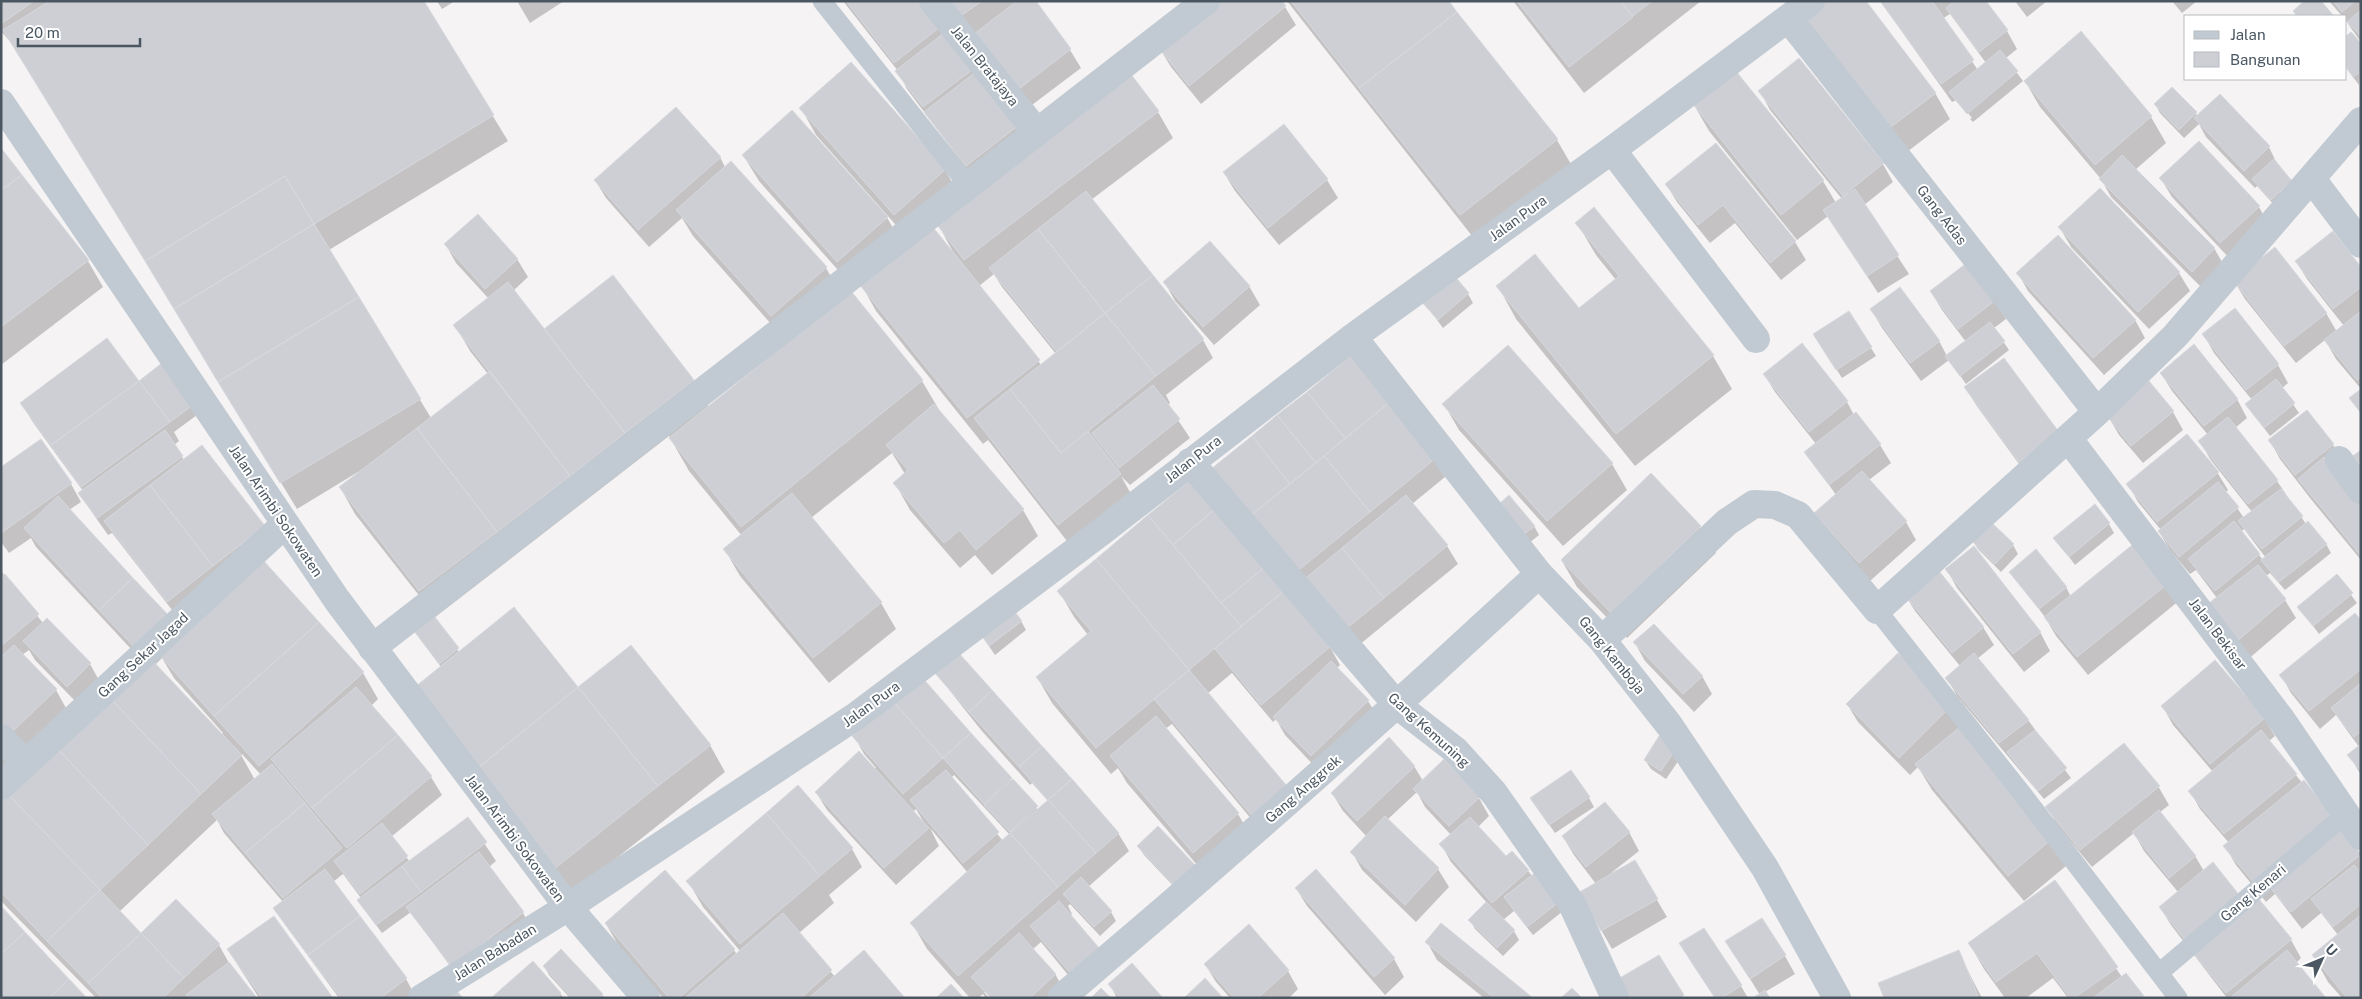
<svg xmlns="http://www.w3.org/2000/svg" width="2362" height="999" viewBox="0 0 2362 999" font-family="'Public Sans',sans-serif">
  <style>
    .shadow { fill: #0003; fill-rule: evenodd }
    .building { fill: #cdcfd5; stroke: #d7d9de }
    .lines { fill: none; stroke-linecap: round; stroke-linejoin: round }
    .service { stroke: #c1cad2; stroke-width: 19 }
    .minor { stroke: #c1cad2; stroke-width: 28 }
    .tertiary { stroke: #c1cad2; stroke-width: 28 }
    .labels { text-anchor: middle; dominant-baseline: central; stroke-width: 4; stroke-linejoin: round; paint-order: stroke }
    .street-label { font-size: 14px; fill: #4a5661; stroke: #fff }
  </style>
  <rect width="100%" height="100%" fill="#f5f3f3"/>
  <!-- shadow -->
  <path class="shadow" d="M1,1H423L508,141L329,250L431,418L488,374L470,351L455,325L489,299L456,263L446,245L517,259L528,277L513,291L544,331L693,380L709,407L788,343L693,236L682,218L649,247L606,198L595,180L720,157L725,167L731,162L826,268L841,294L922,381L941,413L1023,510L1038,536L992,575L975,555L960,568L910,510L895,483L905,474L892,453L811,518L881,603L896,629L829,683L740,576L725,550L742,536L689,471L669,436L434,618L459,652L578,688L710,745L725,772L569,896L441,667L412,627L432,612L355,514L340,487L359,473L358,472L297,509L17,50L1,31Z
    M437,1H455L442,9Z
    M517,1H564L530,23Z
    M843,1H919L1033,141L977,183L907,89L898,71Z
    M945,1H1034L1070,50L1081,68L1028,108Z
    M1287,1H1447L1557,140L1572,166L1476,241Z
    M1513,1H1701L1584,93Z
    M1880,1H1984L2007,31L2017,49L2006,58L2023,81L1973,122L1970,119L1972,118L1957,100L1952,102ZM1950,14L1986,63L1978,70L1942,19Z
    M2015,1H2047L2027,17Z
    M2172,1H2197L2182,13Z
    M2329,1H2361V42L2346,21V16H2342Z
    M1285,7L1296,25L1201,104L1171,67L1160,49Z
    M2351,34L2361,45L2359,85L2346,68V38Z
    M1819,46L1935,93L1950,119L1903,155Z
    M1735,71L1823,181L1836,203L1842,199L1770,110L1760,91L1883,164L1893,182L1864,205L1909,274L1878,293L1828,216L1797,240L1709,131L1694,105Z
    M2025,81L2151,117L2166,143L2135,170L2214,248L2225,267L2203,289L2111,197L2101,179L2040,107Z
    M2155,104L2196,113L2197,116L2269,147L2278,166L2291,181L2277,208L2257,186L2255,188L2206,137L2199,124L2184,138L2160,113Z
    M801,108L945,170L960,196L910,241L816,135Z
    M1158,112L1173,138L1091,200L1203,340L1213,358L1166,395L1170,403L1168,405L1190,438L1130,485L1121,476L1135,501L1074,550L988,440L983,444L876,311L861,284L954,254L937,222ZM994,274L1002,287L1056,354L1042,366L979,286Z
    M1284,125L1327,180L1338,198L1279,245L1235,191L1224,173Z
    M1716,144L1795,242L1806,260L1781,280L1735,223L1710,243L1677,202L1666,184Z
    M1,150L88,261L103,287L1,365Z
    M743,155L885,214L902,244L853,287L759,181Z
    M2161,179L2259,207L2269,225L2231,260L2172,197Z
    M1577,223L1713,356L1732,389L1635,466L1516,319L1498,286L1579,310L1616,280L1596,255Z
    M2060,228L2179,273L2190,291L2149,329L2071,247Z
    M2296,261L2361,269V389L2336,359L2325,340L2296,363L2245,299L2234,281L2326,313L2337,332L2344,326L2307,279Z
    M2018,273L2135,320L2145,338L2104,375L2028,291Z
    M1165,283L1249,286L1260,305L1214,345L1175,301Z
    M1931,292L1995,301L2006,319L1994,328L2009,350L1966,384L1949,360L1921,381L1882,328L1871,309L1939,341L1947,356L1966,342L1942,310Z
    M1468,294L1473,303L1443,328L1422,300Z
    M2235,310L2278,365L2288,383L2282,388L2299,413L2270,436L2246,404L2252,400L2214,353L2204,335Z
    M1820,344L1871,348L1876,356L1842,378Z
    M1801,345L1847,402L1854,415L1855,413L1880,445L1891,463L1869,480L1906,522L1916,540L1870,581L1826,531L1816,513L1836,495L1806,452L1816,444L1775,392L1764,374Z
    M1352,356L1435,459L1445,477L1412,504L1447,546L1458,564L1353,650L1223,488Z
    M161,365L197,415L174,432L179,441L174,445L184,460L264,527L179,619L112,533L108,535L91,511L80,493L83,491L32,421L22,403L142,387Z
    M2161,373L2237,399L2247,418L2235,428L2277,481L2306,524L2326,544L2331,553L2285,590L2270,573L2266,576L2285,600L2296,618L2246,661L2217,598L2196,570L2190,574L2170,550L2159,532L2161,530L2138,502L2128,484L2217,472L2228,490L2226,492L2244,518L2252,512L2210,459L2200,441L2208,435L2172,391ZM2244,529L2266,558L2263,560L2241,532Z
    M2149,383L2173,412L2183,430L2143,463L2119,435L2108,416Z
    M1966,387L2058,433L2030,479L1976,405Z
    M1444,404L1612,464L1627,490L1563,546L1459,430Z
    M2307,412L2333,445L2344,463L2361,504V560L2310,498L2280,459L2270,441Z
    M1,468L71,484L81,502L69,510L172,621L363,673L378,699L371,706L431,777L442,795L391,837L410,862L468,819L496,861L489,867L523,913L533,931L463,984L411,912L382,933L364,909L358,900L361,898L343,874L333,882L406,979L416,997L339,998L286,926L275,908L283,902L224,833L217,820L119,912L141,935L219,945L229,963L255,998H96L1,901V755L9,764L145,664L36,547L31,538L9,553L1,542ZM162,658L174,678L223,733L221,735L155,665ZM242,754L261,775L255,780L241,755Z
    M1651,475L1700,527L1716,553L1627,638L1577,587L1562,561Z
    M1191,481L1330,647L1340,665L1337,668L1368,701L1379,719L1322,774L1285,735L1276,719L1273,722L1232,673L1207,694L1263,833L1172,724L1165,729L1238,814L1253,840L1209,879L1127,783L1118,768L1111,774L1052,703L1037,677L1088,635L1074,617L1059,591Z
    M1504,514L1534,526L1539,535L1529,543Z
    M2109,524L2114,533L2075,565L2055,538Z
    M1972,540L2013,545L2018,554L2001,572L1978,549Z
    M2137,542L2180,600L2088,675L2056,636L2045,617L2010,572L2066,587L2071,597Z
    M1947,570L2040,632L2050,651L2024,672L1957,588Z
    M1,571L43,623L47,620L90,664L100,682L78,704L35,660L29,650L22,655L56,690L66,708L21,752L1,731Z
    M2337,576L2357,603L2319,634L2299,607Z
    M1904,593L1983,627L1994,645L1977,659L2028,720L2071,778L2044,799L1957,696L1947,678L1960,666L1915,611Z
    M1021,621L1026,630L995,655L978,630Z
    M2361,622V775L2349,755L2359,747L2336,715L2320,729L2291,693L2281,675Z
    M1635,643L1702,676L1712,694L1694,712L1645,661Z
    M935,672L1118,833L1129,851L1088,887L1111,912L1116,921L1100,936L1070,904L1068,906L1072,914L1070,916L1082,992L1041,942L1032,950L1055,974L1066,993L1060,998H993L986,991L984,992L989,998H986L983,994L978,998H970L927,949L912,923L968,873L930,828L939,846L896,885L827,810L816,792L876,768L864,754L854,736L920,677L1038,810L1048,801L1032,783L1030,785L981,730ZM954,775L1010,835L1003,841L951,778ZM916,809L923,821H922L913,812Z
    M1847,704L1950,707L2066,866L2024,901L1932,790L1918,767L1910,775L1858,722Z
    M2163,707L2264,718L2275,736L2269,741L2359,855L2361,998H2342L2328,982L2313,955L2338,935L2321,913L2302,929L2275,894L2266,902L2236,865L2225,846L2229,843L2200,809L2190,791L2213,772L2173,725Z
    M1660,737L1681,757L1666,779L1651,769L1645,760Z
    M1414,766L1423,781L1479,798L1489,816L1478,827L1506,858L1528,871L1563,911L1533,935L1514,911L1503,920L1514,931L1519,940L1503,956L1475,929L1470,920L1487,903L1451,862L1441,844L1451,835L1425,807L1417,792L1387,820L1438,869L1449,887L1416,922L1362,870L1352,852L1367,837L1343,811L1332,793Z
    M2158,786L2169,805L2160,812L2195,856L2204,871L2239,896L2258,900L2291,940L2301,958L2296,963L2325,998H2227L2171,925L2160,907L2178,892L2144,851L2134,833L2092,867L2057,825L2047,807Z
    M1589,798L1594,807L1555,833L1537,807Z
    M1158,828L1180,893L1144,855L1138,846Z
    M1629,832L1639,851L1611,873L1634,861L1667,917L1612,949L1580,893L1596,884L1574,855L1563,837Z
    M852,849L862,867L829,895L834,903L799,933L835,977L903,998H663L621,950L606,924L734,950L737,955L740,951L703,907L688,881Z
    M2055,881L2122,977L2126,974L2143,998H2068L2053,978L2026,998H2005L1984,969L1969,943Z
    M1296,888L1394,959L1404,977L1385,995L1307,906Z
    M1704,929L1741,986L1748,998H1715L1691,962L1681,944Z
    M1427,942L1531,998H1484L1437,960Z
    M1727,942L1785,956L1795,974L1760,995Z
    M228,950L332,998H259Z
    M1958,952L1982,998H1885Z
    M532,963L564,998H493Z
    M1205,964L1288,971L1298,989L1289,998H1230L1216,982Z
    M544,966L602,995L604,998H570L549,975Z
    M1110,985L1161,998H1117Z"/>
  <!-- building -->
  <path class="building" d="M1,1H34L1,24Z
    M50,1H424L494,115L314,224L285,176L145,261L3,30Z
    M846,1H920L940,27L894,63Z
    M946,1H982L958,18Z
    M1017,1H1036L1071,49L1016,91L974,34Z
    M1215,1H1282L1286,6L1189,86L1159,48Z
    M1291,1H1449L1457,12L1359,88Z
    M1517,1H1620L1633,17L1569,67Z
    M1621,1H1652L1633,16Z
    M1826,1H1866L1936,93L1887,130L1802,19Z
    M1880,1H1932L1974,60L1941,84Z
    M1955,1H1986L2008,30L1979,52L1946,8Z
    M2304,1H2321L2334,16H2297L2293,11Z
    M2333,1H2355L2342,12Z
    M2361,10V36L2347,22Z
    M1457,12L1558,139L1460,215L1359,88Z
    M948,30L976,67L923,107L895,71Z
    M2081,31L2152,116L2095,165L2024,81Z
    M2351,32L2361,43V71L2353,77L2346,67V36Z
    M2000,50L2018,71L1967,114L1949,92Z
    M1799,58L1884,163L1843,196L1758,91Z
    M851,62L946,169L894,215L799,108Z
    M981,68L1023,122L966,166L924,112Z
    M1735,70L1824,180L1781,215L1693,104Z
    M1130,73L1159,111L964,260L935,222Z
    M2172,87L2197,112L2179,130L2154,104Z
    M2220,94L2270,146L2244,171L2194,118Z
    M676,107L721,157L638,230L594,180Z
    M792,110L888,217L837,262L742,155Z
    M1284,124L1328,179L1268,228L1223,172Z
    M2199,141L2260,206L2220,243L2159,178Z
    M1716,143L1796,241L1770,263L1723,205L1698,225L1665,184Z
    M1,148L22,175L1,190Z
    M2122,155L2215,248L2192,272L2099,179Z
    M2274,159L2292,181L2271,200L2252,179Z
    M731,161L827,267L771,316L676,210Z
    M22,175L89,260L1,327V190Z
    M285,176L314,224L174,309L145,261Z
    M2100,188L2180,272L2138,312L2058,227Z
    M1855,189L1899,255L1867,276L1823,210Z
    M1086,191L1153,275L1105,313L1038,229Z
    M1594,207L1714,355L1616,434L1496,286L1535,254L1579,308L1619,276L1575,223Z
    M478,214L518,259L485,289L444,244Z
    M314,224L359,297L218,382L174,309Z
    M932,226L1040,360L967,418L859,284Z
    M1038,229L1105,313L1057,352L989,268Z
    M2333,231L2361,267V287L2333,309L2295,261Z
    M2058,235L2136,320L2093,358L2016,273Z
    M1210,241L1250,286L1203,327L1163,282Z
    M2275,247L2327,313L2284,346L2233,280Z
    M1968,262L1996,300L1958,329L1930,291Z
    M1452,273L1469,293L1438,320L1420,300Z
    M613,275L694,380L625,433L544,329Z
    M1153,275L1204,339L1156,376L1105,313Z
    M508,282L625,433L570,476L453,325Z
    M1900,287L1940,341L1910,363L1870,309Z
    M851,291L923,380L741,527L669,438Z
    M359,297L421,399L280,483L218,382Z
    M2235,308L2279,364L2246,390L2202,334Z
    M1849,311L1872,347L1836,370L1813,334Z
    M2361,311V377L2357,380L2324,340Z
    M1105,313L1156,376L1061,453L1010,389Z
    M1990,322L2005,341L1960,376L1945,356Z
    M107,338L139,381L51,445L20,403Z
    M1802,343L1848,401L1809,432L1763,374Z
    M2194,344L2238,399L2204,426L2160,373Z
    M1508,345L1613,463L1547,521L1442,404Z
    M1352,355L1390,402L1345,438L1307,392Z
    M2004,358L2059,432L2019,462L1964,387Z
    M162,363L193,405L170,422L139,381Z
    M490,371L570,476L497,532L417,428Z
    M2276,379L2295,403L2264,428L2245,404Z
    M139,381L170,422L81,487L51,445Z
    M2149,381L2174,411L2131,446L2107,416Z
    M1153,385L1180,419L1119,468L1092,433Z
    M1010,389L1061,453L1088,431L1121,474L1058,525L974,418Z
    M2361,389V413L2349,398Z
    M1307,392L1345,438L1316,463L1277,415Z
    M1390,402L1436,458L1370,512L1324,456Z
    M934,404L1024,509L976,550L960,530L944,543L893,483L908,470L886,445Z
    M2307,410L2334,444L2295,475L2268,440Z
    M1856,412L1881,444L1829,485L1804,452Z
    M1277,415L1316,463L1290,484L1252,436Z
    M2228,417L2278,480L2248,504L2198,441Z
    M417,428L497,532L419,591L339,487Z
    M165,430L183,456L97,518L78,493Z
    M2187,434L2219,472L2157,522L2126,484Z
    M1252,436L1290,484L1249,517L1211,469Z
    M41,439L72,483L1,533V467Z
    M202,445L265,526L213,566L150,485Z
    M2361,450V465L2353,456Z
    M1324,456L1370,512L1295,573L1249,517Z
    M2324,457L2361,502V556L2298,479Z
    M1862,471L1907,521L1859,563L1814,513Z
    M1651,473L1701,526L1611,613L1561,560Z
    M1192,479L1216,508L1173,545L1148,515Z
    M2218,482L2239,507L2179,557L2158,531Z
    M150,485L213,566L167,602L104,521Z
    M2281,489L2303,516L2262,549L2238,521Z
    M792,493L882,602L813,658L723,549Z
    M1406,495L1448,545L1384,598L1342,548Z
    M1509,495L1535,526L1523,535L1498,505Z
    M58,496L133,578L99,610L24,528Z
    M2095,504L2110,523L2069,557L2053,538Z
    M1216,508L1265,567L1221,603L1173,545Z
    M1148,515L1241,626L1189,670L1096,559Z
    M1990,521L2014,544L1995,564L1971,540Z
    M2234,521L2260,554L2215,591L2188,559Z
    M2308,521L2327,544L2279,582L2261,560Z
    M2137,541L2171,581L2077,657L2044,617Z
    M1974,546L2041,632L2013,654L1945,569Z
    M1342,548L1384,598L1342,632L1301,582Z
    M2036,549L2067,587L2039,609L2009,572Z
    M262,559L319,622L214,716L157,652Z
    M1096,559L1189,670L1096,748L1036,677L1091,631L1057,591Z
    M2258,565L2286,599L2235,643L2204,607Z
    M1935,566L1984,627L1952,653L1903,593Z
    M1265,567L1285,590L1241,626L1221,603Z
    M5,574L39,614L1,646V577Z
    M2337,574L2353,593L2313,626L2297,607Z
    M133,578L173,620L139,652L99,610Z
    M1285,590L1331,646L1261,705L1215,649Z
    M1009,604L1022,621L989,646L977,629Z
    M514,607L578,687L474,771L410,691Z
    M431,612L459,648L439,664L411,627Z
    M2355,613L2361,620V669L2309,711L2279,675Z
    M47,618L91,663L67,687L23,641Z
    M319,622L364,672L259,766L214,716Z
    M1654,624L1703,676L1683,694L1633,642Z
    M14,645L57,689L10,734L1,725V657Z
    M631,645L711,745L658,786L578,687Z
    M957,651L992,690L969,712L934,672Z
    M1898,653L1951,706L1899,758L1846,704Z
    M1974,653L2029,720L1999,743L1945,678Z
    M150,658L242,755L201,794L109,697Z
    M2215,660L2265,718L2210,764L2161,706Z
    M1331,661L1369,700L1311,756L1273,717Z
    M1189,670L1287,786L1252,816L1154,699Z
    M920,675L971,733L943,758L892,700Z
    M2361,683V731L2354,737L2331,708Z
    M356,687L398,735L312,808L271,759Z
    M578,687L658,786L553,870L474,771Z
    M992,690L1042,746L1019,767L969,712Z
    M109,697L201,794L148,845L56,747Z
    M892,700L943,758L903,794L852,736Z
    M1156,716L1239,813L1193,853L1110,756Z
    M1960,727L2052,839L2008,876L1915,764Z
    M2035,730L2067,768L2038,791L2007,752Z
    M2261,730L2297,774L2224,834L2188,791Z
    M971,733L1012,778L984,804L943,758Z
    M398,735L432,776L347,848L312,808Z
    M1659,736L1677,747L1661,771L1644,760Z
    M1389,737L1415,766L1357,821L1331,793Z
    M2124,743L2160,786L2080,850L2045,807Z
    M2361,744V771L2347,755Z
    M1042,746L1072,779L1048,800L1019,767Z
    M56,747L148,845L100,890L8,794Z
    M859,751L929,828L884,868L815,792Z
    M1444,759L1480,797L1449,826L1413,789Z
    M272,764L305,803L245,853L212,814Z
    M946,770L999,832L963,863L910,800Z
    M1571,770L1590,797L1549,825L1530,798Z
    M1013,779L1038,806L1010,832L984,805Z
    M1072,779L1119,833L1096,853L1048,800Z
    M2304,780L2335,819L2255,884L2223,846Z
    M798,785L853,848L820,876L766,813Z
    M8,794L100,890L47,941L1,892V800Z
    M1048,800L1096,853L1058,887L1010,833Z
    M1605,802L1630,832L1586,867L1562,836Z
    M305,803L342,848L283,898L245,853Z
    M2159,810L2196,856L2169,878L2132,832Z
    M766,813L820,876L740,944L686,881Z
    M1385,816L1439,868L1405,905L1350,852Z
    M468,817L487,842L421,892L402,866Z
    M1470,817L1506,856L1512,851L1529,870L1492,903L1439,844Z
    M382,823L408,856L360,894L334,861Z
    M1158,826L1195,865L1174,885L1137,846Z
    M2338,826L2361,854L2291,912L2267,884Z
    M1010,833L1058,887L958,976L910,923Z
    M479,852L524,912L452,967L406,907Z
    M1635,860L1658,899L1601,931L1578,893Z
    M2213,862L2240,896L2185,940L2159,907Z
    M2354,865L2361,873V904L2333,927L2311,899Z
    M402,866L421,892L376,925L357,900Z
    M325,869L360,916L308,955L273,908Z
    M1316,869L1395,958L1374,977L1295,888Z
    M665,870L735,949L679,998H669L605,923Z
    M1536,872L1559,902L1527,927L1504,897Z
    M1081,877L1112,911L1094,927L1063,894Z
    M2055,880L2118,967L2074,998H2070L2037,953L1996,982L1968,943Z
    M100,890L141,933L88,983L47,941Z
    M2258,898L2292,939L2226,993L2192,952Z
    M176,899L220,944L184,978L141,933Z
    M1059,901L1100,949L1071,974L1030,926Z
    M1486,902L1515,930L1497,948L1468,920Z
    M1,906L25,932L1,954Z
    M783,913L832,970L801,998H685Z
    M2361,915V998H2347L2312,955Z
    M274,916L333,998H262L227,949Z
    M360,916L407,978L381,998H341L308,955Z
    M1762,918L1786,955L1750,979L1725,941Z
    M1441,923L1533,998H1494L1425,942Z
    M1249,924L1289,970L1258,998H1234L1204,964Z
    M1704,928L1742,985L1722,998H1715L1679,943Z
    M25,932L69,979L49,998H1V954Z
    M141,933L184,978L163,998H102L88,983Z
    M1019,933L1056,974L1030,998H991L971,977Z
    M561,949L603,994L599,998H572L543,966Z
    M864,950L905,998H809Z
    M1959,950L1979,998H1884L1878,983Z
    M2287,950L2326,998H2230Z
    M1659,955L1684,995L1680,998H1629L1618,979Z
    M533,961L561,993L556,998H491Z
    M229,962L257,998H188L186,995Z
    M1132,963L1163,998H1120L1108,984Z
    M2126,973L2144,996L2093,998Z
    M1205,978L1223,998H1184Z
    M69,979L87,998H49Z
    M951,984L964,998H936Z
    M1101,988L1111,998H1091Z
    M1572,988L1582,998H1561Z
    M455,989L463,998H445Z
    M1765,990L1770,998H1753Z"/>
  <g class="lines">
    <!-- service -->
    <path class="service" d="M822,1L968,185
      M1877,610L2024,796L2178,998
      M2159,973L2346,814"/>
    <!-- minor -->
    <path class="minor" d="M933,1L1036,131
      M1788,18L2097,412
      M1612,150L1756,339
      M2312,179L2361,244
      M1353,337L1539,574L1602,640L1669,725L1765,868L1837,998
      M2068,438L2281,719L2361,836
      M2339,460L2361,490
      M1190,462L1397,705L1455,750L1494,793L1572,904L1615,998
      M1602,640L1727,522L1754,504L1775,505L1798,515L1877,610L2097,412L2175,336L2361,121
      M372,648L1206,1
      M1,738L25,763
      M1,786L284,525
      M422,998L568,907L856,716L1101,532L1353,337L1612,150L1811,1
      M1061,998C1224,860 1383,719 1539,574"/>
    <!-- tertiary -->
    <path class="tertiary" d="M1,103L337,600L568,907L646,998"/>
  </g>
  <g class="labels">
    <!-- street labels -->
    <g class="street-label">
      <text transform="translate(985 66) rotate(51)">Jalan Bratajaya</text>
      <text transform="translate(1942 215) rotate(52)">Gang Adas</text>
      <text transform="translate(1518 218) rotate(-36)">Jalan Pura</text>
      <text transform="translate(1193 459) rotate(-38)">Jalan Pura</text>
      <text transform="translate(276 511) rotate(56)">Jalan Arimbi Sokowaten</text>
      <text transform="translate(2218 634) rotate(53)">Jalan Bekisar</text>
      <text transform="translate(143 655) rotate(-43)">Gang Sekar Jagad</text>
      <text transform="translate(1612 655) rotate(51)">Gang Kamboja</text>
      <text transform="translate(871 704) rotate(-36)">Jalan Pura</text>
      <text transform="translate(1429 730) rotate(42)">Gang Kemuning</text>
      <text transform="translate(1303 789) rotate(-41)">Gang Anggrek</text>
      <text transform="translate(515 838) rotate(53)">Jalan Arimbi Sokowaten</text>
      <text transform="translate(2253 893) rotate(-40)">Gang Kenari</text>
      <text transform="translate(495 952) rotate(-32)">Jalan Babadan</text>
    </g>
  </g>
  <!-- border -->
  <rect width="2362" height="999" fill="none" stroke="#4a5661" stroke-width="5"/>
  <!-- legend -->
  <rect x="2184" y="15" width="162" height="65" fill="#ffffff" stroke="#b7bbc0"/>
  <rect x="2194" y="31" width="25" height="8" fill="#c1cad2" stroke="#b7bbc0"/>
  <text x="2230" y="40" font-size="15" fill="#4a5661">Jalan</text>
  <rect x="2194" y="52" width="25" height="15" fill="#cdcfd5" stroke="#b7bbc0"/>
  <text x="2230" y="65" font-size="15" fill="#4a5661">Bangunan</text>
  <!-- north arrow -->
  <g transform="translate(2322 959) rotate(46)" stroke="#ffffff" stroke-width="4" paint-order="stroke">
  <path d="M0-4L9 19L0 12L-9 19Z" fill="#4a5661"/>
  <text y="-8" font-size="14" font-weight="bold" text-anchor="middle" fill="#4a5661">U</text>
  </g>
  <!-- scale -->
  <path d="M18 38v8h122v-8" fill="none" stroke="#4a5661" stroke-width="2.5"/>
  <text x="25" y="38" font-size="15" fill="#4a5661" stroke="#ffffff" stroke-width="4" paint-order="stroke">20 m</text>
</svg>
